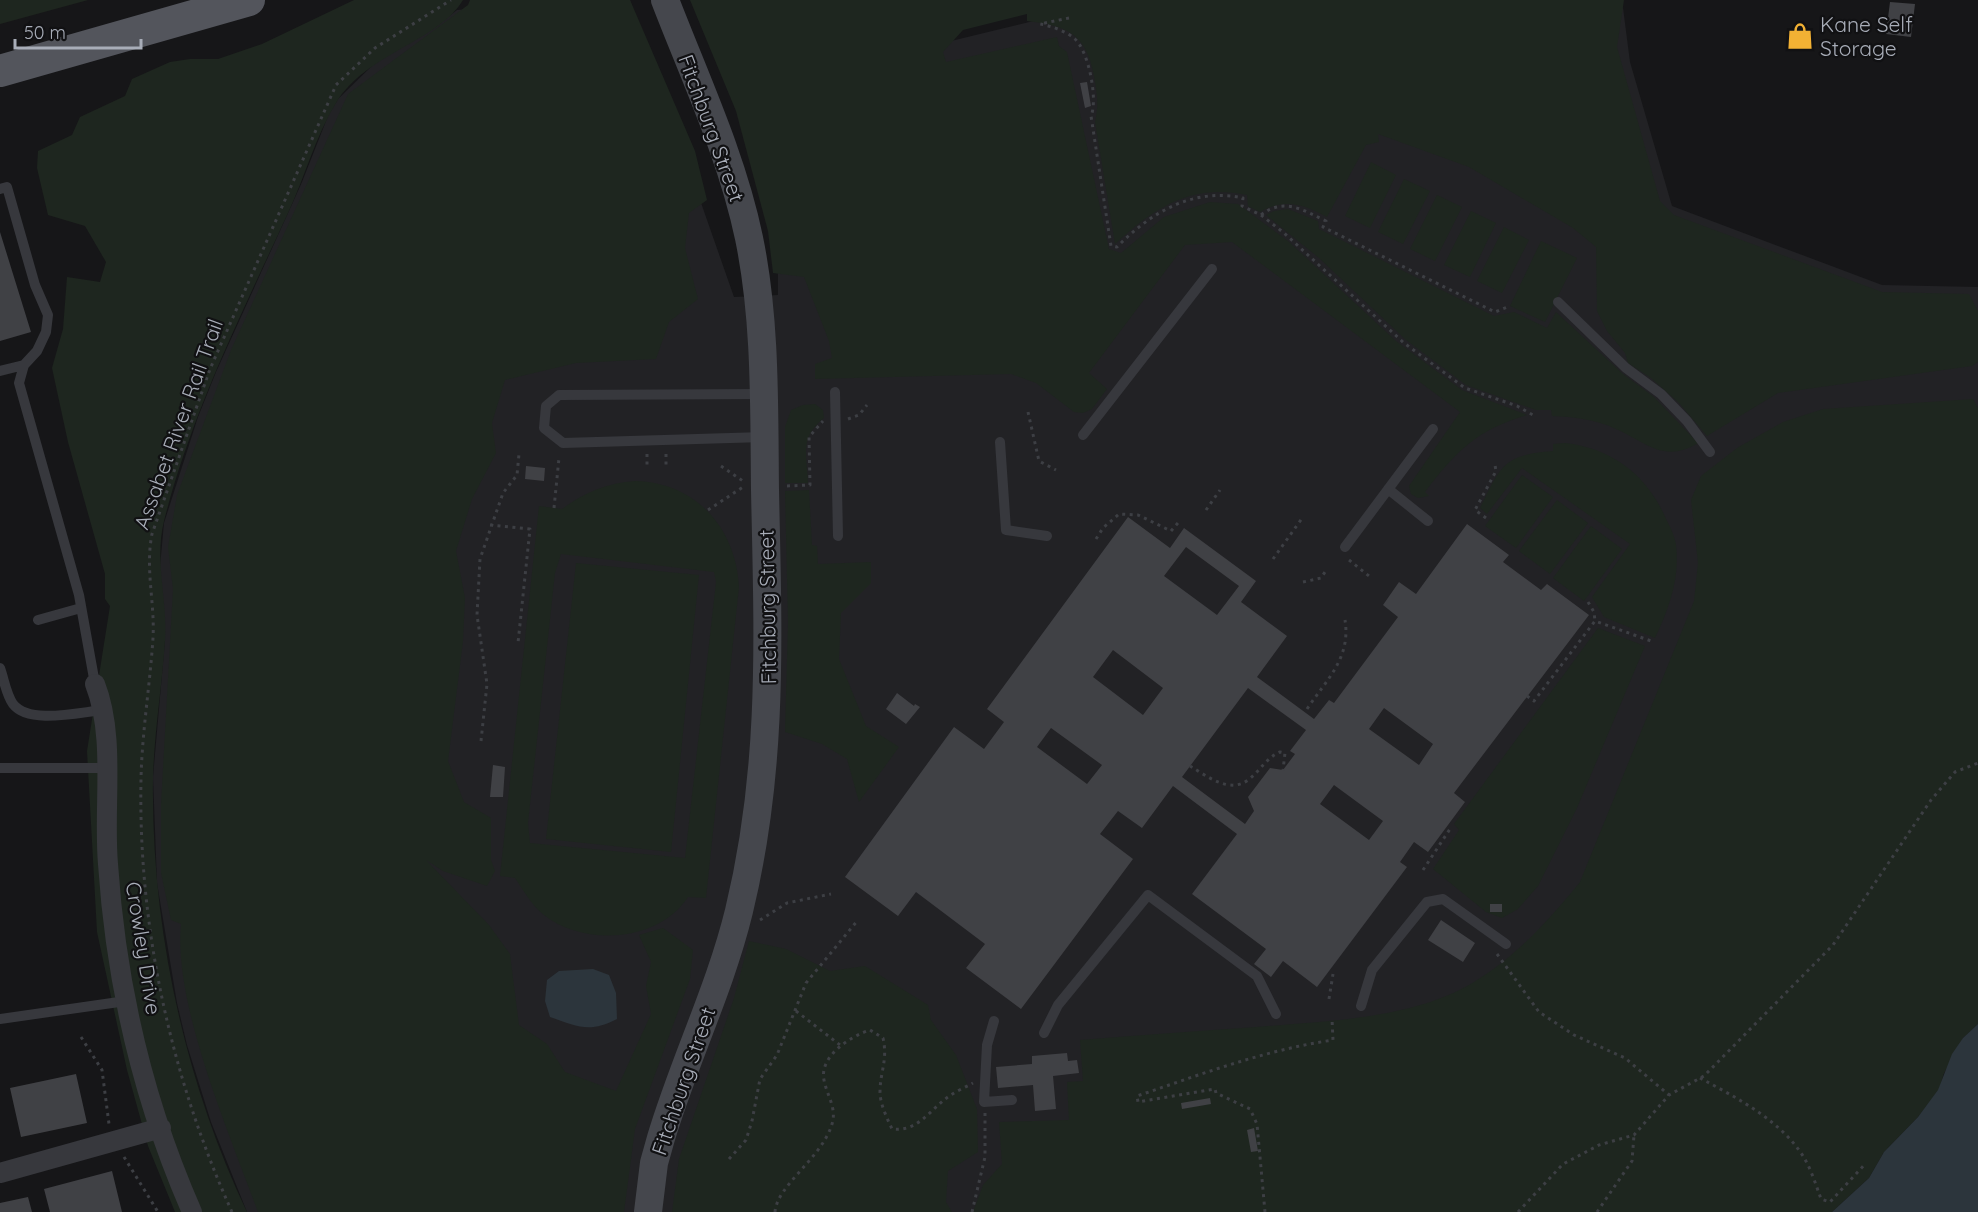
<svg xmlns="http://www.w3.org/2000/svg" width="1978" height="1212" viewBox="0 0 1978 1212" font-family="Quicksand,sans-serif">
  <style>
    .built { fill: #222225 }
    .green { fill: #1e261f; fill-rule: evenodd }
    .water { fill: #2c353c }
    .building { fill: #404145; fill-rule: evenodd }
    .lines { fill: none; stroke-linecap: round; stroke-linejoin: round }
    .path { stroke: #3d3f44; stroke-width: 3; stroke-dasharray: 3 4.5; stroke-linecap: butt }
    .lane { stroke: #37383d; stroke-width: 10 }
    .street { stroke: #37383d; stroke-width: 20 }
    .secondary { stroke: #45474d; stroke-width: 28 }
    .primary { stroke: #53555c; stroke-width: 32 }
    .labels { text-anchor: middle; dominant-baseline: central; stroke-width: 4.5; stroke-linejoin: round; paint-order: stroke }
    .poi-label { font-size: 21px; fill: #a8adb8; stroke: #111113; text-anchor: start }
    .street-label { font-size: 21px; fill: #a8adb8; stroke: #111113 }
  </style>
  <rect width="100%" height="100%" fill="#161618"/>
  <!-- built -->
  <path class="built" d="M596,0H630L734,297L778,295V206L770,85L1046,18L1050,0H1622L1630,62L1672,206L1882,285L1978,287V1024L1963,1038L1944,1073L1899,1135L1832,1212H247L211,1122L187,1045L177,1003L157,883L153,777L165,640L160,567L164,523L198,417L216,372L302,182L328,116L338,99L375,63L434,28L457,10Z"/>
  <!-- green -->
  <path class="green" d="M0,0H88L0,24Z
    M354,0H463C438,42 366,53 336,103C315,137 305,177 288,213C242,313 191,414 164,521C154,561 168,601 165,641C162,687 154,733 153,780C151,926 184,1080 247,1212H175L148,1146L127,1070L97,932L87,751L110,606L105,599V574L68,442L52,368L63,329L67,277L100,282L106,262L85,226L48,215L37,168L38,151L72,135L80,117L125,96L132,79L170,62L190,59H218L262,44Z
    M470,0H630L695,151L707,200L689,213L685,248L698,299L669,322L656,359L576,363L505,380L492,423L496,453L472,499L456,551L465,598L463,641L448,761L464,802L491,818V860L495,871L487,886L443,871L426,860L489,925L510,954L519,1025L547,1044L565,1072L616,1091L651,1014L646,986L651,962L639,935L663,928L693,950L690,979L635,1129L624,1212H258C230,1135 173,1004 181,924L171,920L161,873V804L173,589L168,547L177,495L231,350L348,94L468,5Z
    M690,0H1624L1617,47L1660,201L1674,215L1882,292L1969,294L1978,311V362L1972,366L1778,393L1707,436L1679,403L1651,378L1628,363L1625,353L1607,331L1597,311L1596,247L1573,228L1469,167L1378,134L1379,142L1366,145L1327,217C1303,204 1285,198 1260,212L1248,206L1247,195C1192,183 1155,207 1115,244L1095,122C1099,105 1097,93 1094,76C1086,33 1067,26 1027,21V14L963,30L943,52L946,62L1057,37L1059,46L1067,52L1109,249L1121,253L1164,217L1210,202L1238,204L1288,241L1396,341L1462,390L1527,415C1477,430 1456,451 1425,492L1429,496L1418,498L1411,494L1409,486L1460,412L1232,242L1185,245L1089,373L1107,389L1092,409L1083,413L1074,412L1036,383L1011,374L815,379V364L832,358L829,341L804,277L773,273L768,231L736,111Z
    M1371,162L1396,175L1370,228L1345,216Z
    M1404,179L1430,191L1403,244L1378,232Z
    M1437,195L1462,207L1435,261L1410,249Z
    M1288,209L1318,221L1319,229L1494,316L1514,312L1547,328L1556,312L1623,374L1654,397L1698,443C1664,464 1646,442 1616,429C1595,419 1574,417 1552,416L1551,410H1536L1466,385L1406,340L1319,258L1266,215L1274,211Z
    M1471,211L1496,223L1470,277L1444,265Z
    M1504,227L1529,240L1502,293L1477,281Z
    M1541,241L1577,258L1545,322L1510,306Z
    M1973,399L1978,408V1024L1963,1038L1944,1073L1939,1090L1918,1117L1884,1152L1869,1178L1832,1212H973L983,1185L1002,1164L999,1122L1069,1120L1067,1082L1083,1081L1080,1040C1139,1035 1198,1031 1257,1027C1326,1021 1414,1019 1474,982C1516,957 1550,919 1580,882L1694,601L1698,563L1691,500L1701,476L1737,448L1783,422L1823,409Z
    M815,404L823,410L824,418C799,438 807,454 808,483H785V427L791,410L803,405Z
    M1565,443C1612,448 1648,476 1666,519C1670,527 1675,536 1676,545C1680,579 1669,608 1655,638L1604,617L1592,597L1630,544L1522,468L1487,514L1480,508C1501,466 1502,455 1553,451V444Z
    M1522,475L1553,497L1516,548L1485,526Z
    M636,481C696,483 736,528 739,587L706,898L688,897C659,942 584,947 544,915C532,906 524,891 515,878L500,876L539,506L562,509C585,492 607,483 636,481ZM561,554L714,572L716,582L685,858L530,843L528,823L555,573Z
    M809,490L812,545L817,546L818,564L871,562V583L841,613L839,659L866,726L899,747L859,802L847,759L822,744L785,732L788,622L785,491Z
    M1557,500L1588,523L1550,574L1519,551Z
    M1591,526L1622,549L1584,601L1553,578Z
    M576,563L699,575L671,852L546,839Z
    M1598,628L1645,646L1577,808L1538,886L1518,909L1502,918L1486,912L1433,869L1459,830L1454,824Z
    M749,941L786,949L830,971L865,966L928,1005L931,1020L956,1055L977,1109L978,1152L948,1171L946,1202L952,1212H672L679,1159L734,998Z"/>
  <!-- water -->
  <path class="water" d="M593,969L609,975L616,993L617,1019C590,1033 578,1027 550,1017L545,1001L547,980L559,971Z
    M1978,1024V1212H1832L1869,1178L1884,1152L1918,1117L1938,1090L1952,1054L1963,1038Z"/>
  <!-- building -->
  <path class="building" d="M1890,2L1915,4L1911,37L1886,34Z
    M1087,82L1091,106L1085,108L1080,83Z
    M0,232L31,332L0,341Z
    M526,466L545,468L544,481L525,479Z
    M1128,517L1170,548L1184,528L1256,581L1241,602L1287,636L1257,677L1314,719L1329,700L1334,703L1398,617L1383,605L1399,582L1416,594L1467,524L1509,555L1503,562L1541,590L1547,584L1589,615L1454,793L1465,802L1428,852L1414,842L1400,862L1407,867L1317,987L1283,961L1271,977L1254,964L1266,949L1192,894L1237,834L1173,786L1142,828L1118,811L1100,834L1133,859L1021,1009L966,968L985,944L916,892L898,916L845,877L954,727L984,749L1004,722L987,709ZM1186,547L1239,586L1217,615L1164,576ZM1113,650L1163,688L1143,715L1093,677ZM1248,688L1306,730L1290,751L1295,754L1283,770L1270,768L1248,797L1254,811L1245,824L1182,777ZM1384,708L1433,744L1419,765L1369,729ZM1051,728L1102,765L1087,784L1037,747ZM1334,785L1383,821L1369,840L1320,804Z
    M897,693L914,706L915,704L920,707L906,724L886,709Z
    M493,765L505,767L503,797H490Z
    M1490,904H1502V912H1490Z
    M1441,920L1475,943L1463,962L1428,940Z
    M1067,1053L1068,1061L1077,1060L1079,1073L1053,1076L1056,1109L1035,1111L1033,1085L998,1088L996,1067L1032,1064V1056Z
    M76,1074L87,1123L21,1137L10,1088Z
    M1210,1098L1211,1104L1182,1109L1181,1103Z
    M1254,1128L1258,1151L1251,1152L1247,1130Z
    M112,1171L122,1212H50L44,1189Z
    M28,1197L32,1212H0V1203Z"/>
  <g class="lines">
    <!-- path -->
    <path class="path" d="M1069,18L1040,24C1051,26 1066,31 1075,39C1089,52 1098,100 1091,116L1111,246L1117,247C1150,213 1193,187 1243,198L1242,206L1261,215L1284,233L1404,343L1465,388L1517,406L1533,415
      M1261,215C1284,197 1303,210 1326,221L1323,227L1495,312L1510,306
      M1028,412L1039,461L1056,470
      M848,419L859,415L867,405
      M647,454V466
      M666,454V466
      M721,466L743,481
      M787,486L810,485L809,437L823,421
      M554,508L559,458
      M708,510L743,487
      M1206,510L1220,490
      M1486,518L1475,510L1496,471L1495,465
      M490,525L530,529L518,643
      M1096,539L1103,528L1119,514L1138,515L1171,531L1178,523
      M1273,559L1303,517
      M1349,560L1369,576
      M1303,582L1321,578L1327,569
      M1588,602L1594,612L1595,621
      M1527,696L1534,701L1595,621L1651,641
      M1307,709C1327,679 1351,658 1345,620
      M481,741L487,684L477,615L480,559L503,493L517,475L519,454
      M1190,766C1207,776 1229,794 1248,780C1260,771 1266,758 1280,752L1285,753L1283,770
      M1423,870L1450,829
      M760,920L787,903L831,894
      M1497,954L1539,1012L1574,1035L1625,1058L1669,1095
      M1329,999L1333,974
      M796,1011L840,1045
      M81,1037L102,1070L109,1124
      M1700,1078C1737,1098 1780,1120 1803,1156C1811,1169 1816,1185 1821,1199L1830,1202L1866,1163
      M124,1157L158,1212
      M729,1159L746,1140L752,1121L760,1079L777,1055L806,983L858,920
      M232,1212C171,1077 138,927 141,779C142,732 150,685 153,638C155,603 145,569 152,534L210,369L336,85L375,48L451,0
      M775,1212C777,1185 822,1158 832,1124C837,1108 827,1096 824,1080C819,1056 851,1036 870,1030L883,1038C888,1060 880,1072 880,1092C880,1104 887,1118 892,1129C916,1132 928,1113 944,1100C952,1093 964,1088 973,1083
      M972,1212L985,1157V1113
      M1265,1212L1257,1124L1250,1109L1216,1093L1215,1089L1138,1102L1137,1096C1202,1074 1265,1050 1333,1040L1332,1019
      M1518,1212L1563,1164L1599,1145L1634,1135L1669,1095L1704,1076L1833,945L1931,800L1955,772L1978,763
      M1597,1212L1632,1161L1634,1135"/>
    <!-- lane -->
    <path class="lane" d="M0,189L7,187L35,285L48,315L46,332L37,351L24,365L19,383L79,595L95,684
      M1558,302L1626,368L1661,394L1687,421L1710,452
      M0,371L24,365
      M835,392L838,536
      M763,394L559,395L546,406L544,428L563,443L764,437
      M1083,435L1212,269
      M1000,442L1006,530L1047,536
      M1388,489L1428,521
      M1345,547L1433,429
      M38,620L81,608
      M0,668C4,679 6,694 13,704C29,725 80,712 104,710
      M0,768H106
      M1361,1006L1372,970L1427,902L1443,899L1506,944
      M0,1019L126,1001
      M994,1021L987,1045L984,1102L1012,1100
      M1044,1033L1058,1005L1148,895L1257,976L1276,1014"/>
    <!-- street -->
    <path class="street" d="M95,684C116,737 103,807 108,864C116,984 144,1103 192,1212
      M0,1173L161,1128"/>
    <!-- secondary -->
    <path class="secondary" d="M648,1212L654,1163L661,1138C684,1061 720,989 739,911C774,767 768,636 765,490C764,406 766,320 749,238C732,156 695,78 665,0"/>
    <!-- primary -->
    <path class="primary" d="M0,71L249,0"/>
  </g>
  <!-- icons -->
  <defs>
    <symbol id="shop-bare" viewBox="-9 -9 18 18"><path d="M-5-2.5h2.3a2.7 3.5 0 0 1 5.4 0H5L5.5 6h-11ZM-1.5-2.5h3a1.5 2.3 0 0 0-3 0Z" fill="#f2b134" stroke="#111113" stroke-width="2.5" paint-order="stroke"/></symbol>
  </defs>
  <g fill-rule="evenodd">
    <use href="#shop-bare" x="1781" y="17" width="38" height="38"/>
  </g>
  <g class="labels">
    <!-- poi labels -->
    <g class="poi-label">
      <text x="1820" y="24">Kane Self<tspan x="1820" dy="24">Storage</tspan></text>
    </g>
    <!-- street labels -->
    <g class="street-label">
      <text transform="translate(712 128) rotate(70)">Fitchburg Street</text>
      <text transform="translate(178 424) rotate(-70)">Assabet River Rail Trail</text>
      <text transform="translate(767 607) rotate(-91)">Fitchburg Street</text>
      <text transform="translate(144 948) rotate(81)">Crowley Drive</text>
      <text transform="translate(683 1081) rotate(-71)">Fitchburg Street</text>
    </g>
  </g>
  <!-- scale -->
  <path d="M15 39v9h126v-9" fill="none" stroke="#a8adb8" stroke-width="3"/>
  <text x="24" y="39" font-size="18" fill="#a8adb8" stroke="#111113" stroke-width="4.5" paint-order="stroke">50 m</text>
</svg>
